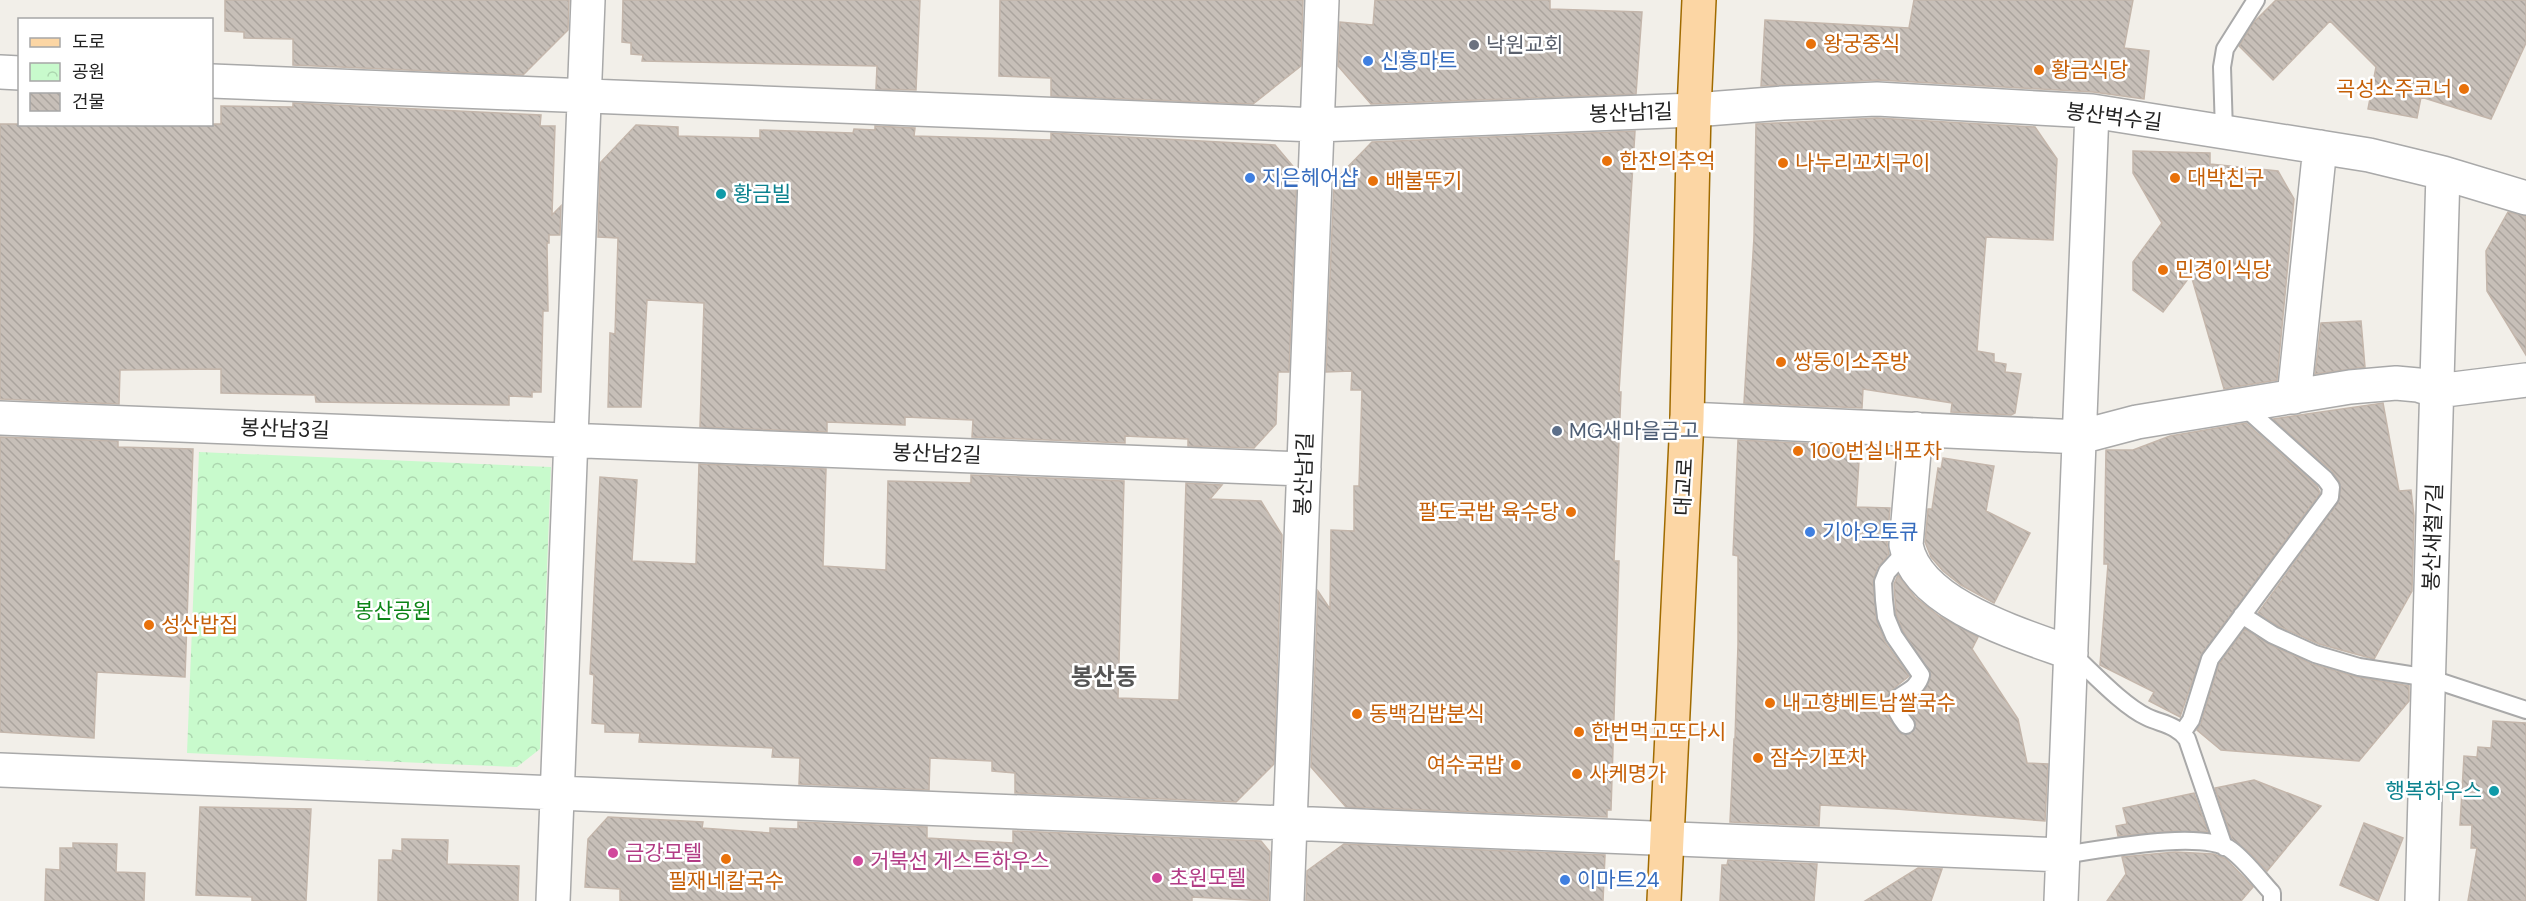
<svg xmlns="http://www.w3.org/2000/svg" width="2526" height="901" viewBox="0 0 2526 901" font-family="'DM Sans','Noto Sans KR',sans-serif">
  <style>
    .park { fill: url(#park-crowns) }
    .building { fill: url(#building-back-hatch); stroke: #c4b6ab; stroke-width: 1.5 }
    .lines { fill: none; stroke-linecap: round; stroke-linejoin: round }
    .lane-casing { stroke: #a9a9a9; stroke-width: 20 }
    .street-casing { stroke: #a9a9a9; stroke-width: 36 }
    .primary-casing { stroke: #a06b00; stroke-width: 36 }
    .lane { stroke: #fff; stroke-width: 16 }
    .street { stroke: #fff; stroke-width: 33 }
    .primary { stroke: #fcd6a4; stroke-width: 33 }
    .food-dot { fill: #e8710a; stroke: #fff; stroke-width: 2 }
    .worship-dot { fill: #6b7280; stroke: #fff; stroke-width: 2 }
    .shop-dot { fill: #3f7fe0; stroke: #fff; stroke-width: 2 }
    .culture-dot { fill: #0f9aa8; stroke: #fff; stroke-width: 2 }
    .service-dot { fill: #5c6f8a; stroke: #fff; stroke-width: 2 }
    .hotel-dot { fill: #d1479c; stroke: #fff; stroke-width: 2 }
    .labels { text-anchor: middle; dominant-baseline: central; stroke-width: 5; stroke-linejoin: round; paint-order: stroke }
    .food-label { font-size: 21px; fill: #c56008; stroke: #fff; text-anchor: start }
    .worship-label { font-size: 21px; fill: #5b616d; stroke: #fff; text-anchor: start }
    .shop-label { font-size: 21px; fill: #366cbe; stroke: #fff; text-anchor: start }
    .street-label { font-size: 21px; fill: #222; stroke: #fff }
    .culture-label { font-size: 21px; fill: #0d838f; stroke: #fff; text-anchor: start }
    .service-label { font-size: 21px; fill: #4e5e75; stroke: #fff; text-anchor: start }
    .park-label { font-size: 21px; fill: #0c8416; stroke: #fff }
    .hotel-label { font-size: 21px; fill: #b23c85; stroke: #fff; text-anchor: start }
    .quarter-label { font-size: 24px; font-weight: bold; fill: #555; stroke: #fff }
  </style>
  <defs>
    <pattern id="park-crowns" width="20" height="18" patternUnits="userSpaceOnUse" patternTransform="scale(1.5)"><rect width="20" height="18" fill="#c8facc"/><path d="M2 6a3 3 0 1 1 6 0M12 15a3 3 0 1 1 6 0" fill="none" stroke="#acd6af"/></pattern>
    <pattern id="building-back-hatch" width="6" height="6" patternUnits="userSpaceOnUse" patternTransform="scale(1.5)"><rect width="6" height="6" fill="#c7bfb8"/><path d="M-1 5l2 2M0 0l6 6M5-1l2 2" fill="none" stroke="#aba49e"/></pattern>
  </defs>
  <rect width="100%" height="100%" fill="#f2efe9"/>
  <!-- park -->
  <path class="park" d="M199,452L551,467L540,749L517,767L187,753Z"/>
  <!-- building -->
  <path class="building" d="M225,0H569L568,30L523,75L293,65V39L244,38V32L225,31Z
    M623,0H920L916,90L876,89L877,66L642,61L643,55L631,54V43L622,42Z
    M1000,0H1303L1301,66L1253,104L1051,96V78L999,76Z
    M1375,0H1550V9L1642,12L1636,94L1371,104L1338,66L1340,22L1373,25Z
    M1914,0H2133L2124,48L2149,51L2144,99L2093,92L1878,80L1761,86L1765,20L1909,28Z
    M2276,0H2526V43L2491,119L2421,97L2417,118L2368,109L2376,67L2330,21L2273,80L2239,46L2254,22Z
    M293,103L541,115L540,126H555L552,215L561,206L560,235H549V243H547L548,311H543L541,392H532V397L509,396V405L316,402L315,395L221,393V369L120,370L119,404L0,399V124H221V106L293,107Z
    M1877,118L2035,127L2057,159L2053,240L1986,237L1977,351L1994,354V362L2006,364L2005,372L2021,374L2015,413L2011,415L1951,412L1952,403L1863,389L1862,408L1744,403L1754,237L1756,124Z
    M636,125L678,127V136L760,138V130L853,133L854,129L875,130V126L915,128L914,136L1051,140V133L1275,145L1297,171L1289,372H1278L1276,424L1254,448L1188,446V439L1125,436V443L972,437L973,420L905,417V425L827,422V432L700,427L704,303L647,300L641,407H608L610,333L615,334L618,238L598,237L600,163Z
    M1635,131L1619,392H1621L1614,561H1619L1611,810H1607V817L1346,807L1311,767L1318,591L1330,609L1331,530L1354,531V486H1359L1362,390H1351L1352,371L1326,372L1334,181L1372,142Z
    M2133,151L2210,153V164L2278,171L2294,199L2277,380L2224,389L2191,275L2163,312L2133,290V262L2162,223L2133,173Z
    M2508,212L2526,216V355L2487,291L2486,251Z
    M2361,321L2365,367L2315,374L2321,323Z
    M2383,403L2399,491L2411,490L2414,516L2412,591L2374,659L2319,644L2278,626L2258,613L2338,503L2341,488L2339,481L2332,471L2273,419Z
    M2246,423L2317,486L2320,493L2202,653L2180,717L2149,701L2154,692L2100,665L2108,564H2104L2106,450H2133L2170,436Z
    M0,437L118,441V447L193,449L185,677L97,672L94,738L0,732Z
    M1738,440L1860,446L1856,507L1890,508L1887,543L1889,554L1877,568L1873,582L1876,619L1885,642L1909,676L1893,689L1886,697L1885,709L1888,717L1901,734L1912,733L1916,724L1906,705L1925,690L1931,675L1903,631L1896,614L1894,584L1898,575L1915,597L1939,616L1978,637L1972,649L2018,719L2027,763L2048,764L2045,821L1896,809L1820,805L1819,826L1730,822L1734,739H1735L1738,644V556L1733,555Z
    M1943,458L1994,466L1986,511L2030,533L1994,603L1961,585L1943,571L1931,557L1925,542L1928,509H1932L1938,468L1941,469Z
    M699,464L826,469L823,566L886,570L888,481L971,483V475L1124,481L1118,698L1179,700L1186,483L1222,485L1210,499L1261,501L1282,535L1274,764L1236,802L1015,793V773L992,771V761L930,758L929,790L799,784L800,758L772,757L773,748L639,742L640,733L605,732V724L592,723L594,675L590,674L600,477L637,480L632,561L696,564Z
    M2245,629L2269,644L2312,664L2357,677L2409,686V701L2359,761L2221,750L2197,730L2201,723L2219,664Z
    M2493,721L2526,723V901H2468L2477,848H2471L2472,825H2460L2464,756L2477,757L2478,747L2491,748Z
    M2254,780L2321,806L2267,871L2249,852L2232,839L2215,788Z
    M2194,793L2208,832L2174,831L2118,836L2116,826L2127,824L2123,808Z
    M200,807L311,809L306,901H252V897L196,895Z
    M608,817L703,822L702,828L770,833V828L798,829V822L927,827V838L1013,843V831L1261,841L1270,852L1268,901L1192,897V901H620V889L585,887L588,839Z
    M2364,823L2403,838L2378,901L2340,885Z
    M402,839L448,840L447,864L519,866L518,901H378L379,860H392L393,850L402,851Z
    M73,843L117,844L116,872L145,873L144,901H45L46,869L60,870V848H73Z
    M1344,844L1605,855L1603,901H1306L1307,871Z
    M2175,852L2214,854L2226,859L2253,887L2241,901H2107L2126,874L2122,857Z
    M1728,860L1817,864L1814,901H1720L1722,865H1727Z
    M1918,868L1942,869L1931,901H1865Z"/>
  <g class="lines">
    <defs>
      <path id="lane" d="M2224,132L2222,67L2225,49L2256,0
        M2242,615L2273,635L2315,654L2359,667L2429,678L2526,710
        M2071,653C2091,671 2123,706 2147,717C2162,724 2177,725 2187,739L2224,847
        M1906,725C1877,689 1915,701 1921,675L1894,636L1886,617L1884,600L1883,582L1887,572L1907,550
        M2182,733L2191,720L2210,659L2330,497L2331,487L2325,479L2242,405
        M2063,855C2100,850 2202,829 2231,850C2246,861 2259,879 2272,893V901"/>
      <path id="street" d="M0,72L20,73
        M212,81L1317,125L1694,110L1783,103L1877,99L2092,111L2369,155L2443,173L2526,198
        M2294,397L2320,147
        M0,418L1304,469
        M1687,419L2080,437L2137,422L2350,387L2396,383L2418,385L2437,391L2526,380
        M1916,429L1906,545C1917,605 2022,635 2071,653
        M0,770L2063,855
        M553,901L588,0
        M1287,901L1322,0
        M2061,901L2092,111
        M2422,901L2443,173"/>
      <path id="primary" d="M1664,901L1687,419L1694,110L1699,0"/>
    </defs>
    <!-- lane casing -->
    <use href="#lane" class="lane-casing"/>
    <!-- street casing -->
    <use href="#street" class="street-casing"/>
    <!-- primary casing -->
    <use href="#primary" class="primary-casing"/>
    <!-- lane -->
    <use href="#lane" class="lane"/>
    <!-- street -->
    <use href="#street" class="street"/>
    <!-- primary -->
    <use href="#primary" class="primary"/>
  </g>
  <!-- markers -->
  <g class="food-dot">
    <circle cx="1811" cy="44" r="6"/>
    <circle cx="2039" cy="70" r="6"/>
    <circle cx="2464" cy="89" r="6"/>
    <circle cx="1607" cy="161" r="6"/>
    <circle cx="1783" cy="163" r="6"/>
    <circle cx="2175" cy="178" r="6"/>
    <circle cx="1373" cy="181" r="6"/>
    <circle cx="2163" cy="270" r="6"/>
    <circle cx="1781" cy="362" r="6"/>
    <circle cx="1798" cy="451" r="6"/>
    <circle cx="1571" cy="512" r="6"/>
    <circle cx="149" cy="625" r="6"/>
    <circle cx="1770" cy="703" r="6"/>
    <circle cx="1357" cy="714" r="6"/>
    <circle cx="1579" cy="732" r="6"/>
    <circle cx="1758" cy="758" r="6"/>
    <circle cx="1516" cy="765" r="6"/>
    <circle cx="1577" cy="774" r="6"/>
    <circle cx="726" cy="859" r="6"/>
  </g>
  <circle class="worship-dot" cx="1474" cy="45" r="6"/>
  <g class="shop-dot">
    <circle cx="1368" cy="61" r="6"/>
    <circle cx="1250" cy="178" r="6"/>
    <circle cx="1810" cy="532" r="6"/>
    <circle cx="1565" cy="880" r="6"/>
  </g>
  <g class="culture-dot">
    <circle cx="721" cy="194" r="6"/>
    <circle cx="2494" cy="791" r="6"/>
  </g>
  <circle class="service-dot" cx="1557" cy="431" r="6"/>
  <g class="hotel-dot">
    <circle cx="613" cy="853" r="6"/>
    <circle cx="858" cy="861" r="6"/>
    <circle cx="1157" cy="878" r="6"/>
  </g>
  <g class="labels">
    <!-- food labels -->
    <g class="food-label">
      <text x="1823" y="44">왕궁중식</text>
      <text x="2051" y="70">황금식당</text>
      <text x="2452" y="89" text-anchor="end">곡성소주코너</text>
      <text x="1619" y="161">한잔의추억</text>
      <text x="1795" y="163">나누리꼬치구이</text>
      <text x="2187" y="178">대박친구</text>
      <text x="1385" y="181">배불뚜기</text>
      <text x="2175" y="270">민경이식당</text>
      <text x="1793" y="362">쌍둥이소주방</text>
      <text x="1810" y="451">100번실내포차</text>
      <text x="1559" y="512" text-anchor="end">팔도국밥 육수당</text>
      <text x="161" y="625">성산밥집</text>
      <text x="1782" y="703">내고향베트남쌀국수</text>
      <text x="1369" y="714">동백김밥분식</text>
      <text x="1591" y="732">한번먹고또다시</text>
      <text x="1770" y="758">잠수기포차</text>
      <text x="1504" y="765" text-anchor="end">여수국밥</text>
      <text x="1589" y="774">사케명가</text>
      <text x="726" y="881" text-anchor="middle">필재네칼국수</text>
    </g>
    <!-- worship labels -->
    <g class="worship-label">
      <text x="1486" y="45">낙원교회</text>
    </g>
    <!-- shop labels -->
    <g class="shop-label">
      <text x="1380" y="61">신흥마트</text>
      <text x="1262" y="178">지은헤어샵</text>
      <text x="1822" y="532">기아오토큐</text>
      <text x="1577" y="880">이마트24</text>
    </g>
    <!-- street labels -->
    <g class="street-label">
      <text transform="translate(1631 113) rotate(-2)">봉산남1길</text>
      <text transform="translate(2114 117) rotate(7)">봉산벅수길</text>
      <text transform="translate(285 429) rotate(2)">봉산남3길</text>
      <text transform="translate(937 454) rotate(2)">봉산남2길</text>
      <text transform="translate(1304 474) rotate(-88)">봉산남1길</text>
      <text transform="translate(1684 487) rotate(-87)">대교로</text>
      <text transform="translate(2433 537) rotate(-88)">봉산새철7길</text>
    </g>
    <!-- culture labels -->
    <g class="culture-label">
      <text x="733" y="194">황금빌</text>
      <text x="2482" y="791" text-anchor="end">행복하우스</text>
    </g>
    <!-- service labels -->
    <g class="service-label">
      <text x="1569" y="431">MG새마을금고</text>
    </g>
    <!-- park labels -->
    <g class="park-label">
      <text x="393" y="611">봉산공원</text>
    </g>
    <!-- hotel labels -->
    <g class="hotel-label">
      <text x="625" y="853">금강모텔</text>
      <text x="870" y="861">거북선 게스트하우스</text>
      <text x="1169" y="878">초원모텔</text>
    </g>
    <!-- quarter labels -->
    <g class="quarter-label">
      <text x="1104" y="676">봉산동</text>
    </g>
  </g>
  <!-- legend -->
  <rect x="18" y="18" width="195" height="108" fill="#ffffff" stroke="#a7a7a7" stroke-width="1.5"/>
  <rect x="30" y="38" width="30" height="9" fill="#fcd6a4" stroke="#a7a7a7" stroke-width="1.5"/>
  <text x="72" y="48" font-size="18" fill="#222222">도로</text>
  <rect x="30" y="63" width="30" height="18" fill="url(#park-crowns)" stroke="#a7a7a7" stroke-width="1.5"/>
  <text x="72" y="78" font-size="18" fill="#222222">공원</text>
  <rect x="30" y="93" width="30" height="18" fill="url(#building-back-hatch)" stroke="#a7a7a7" stroke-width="1.5"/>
  <text x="72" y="108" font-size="18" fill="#222222">건물</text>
</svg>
